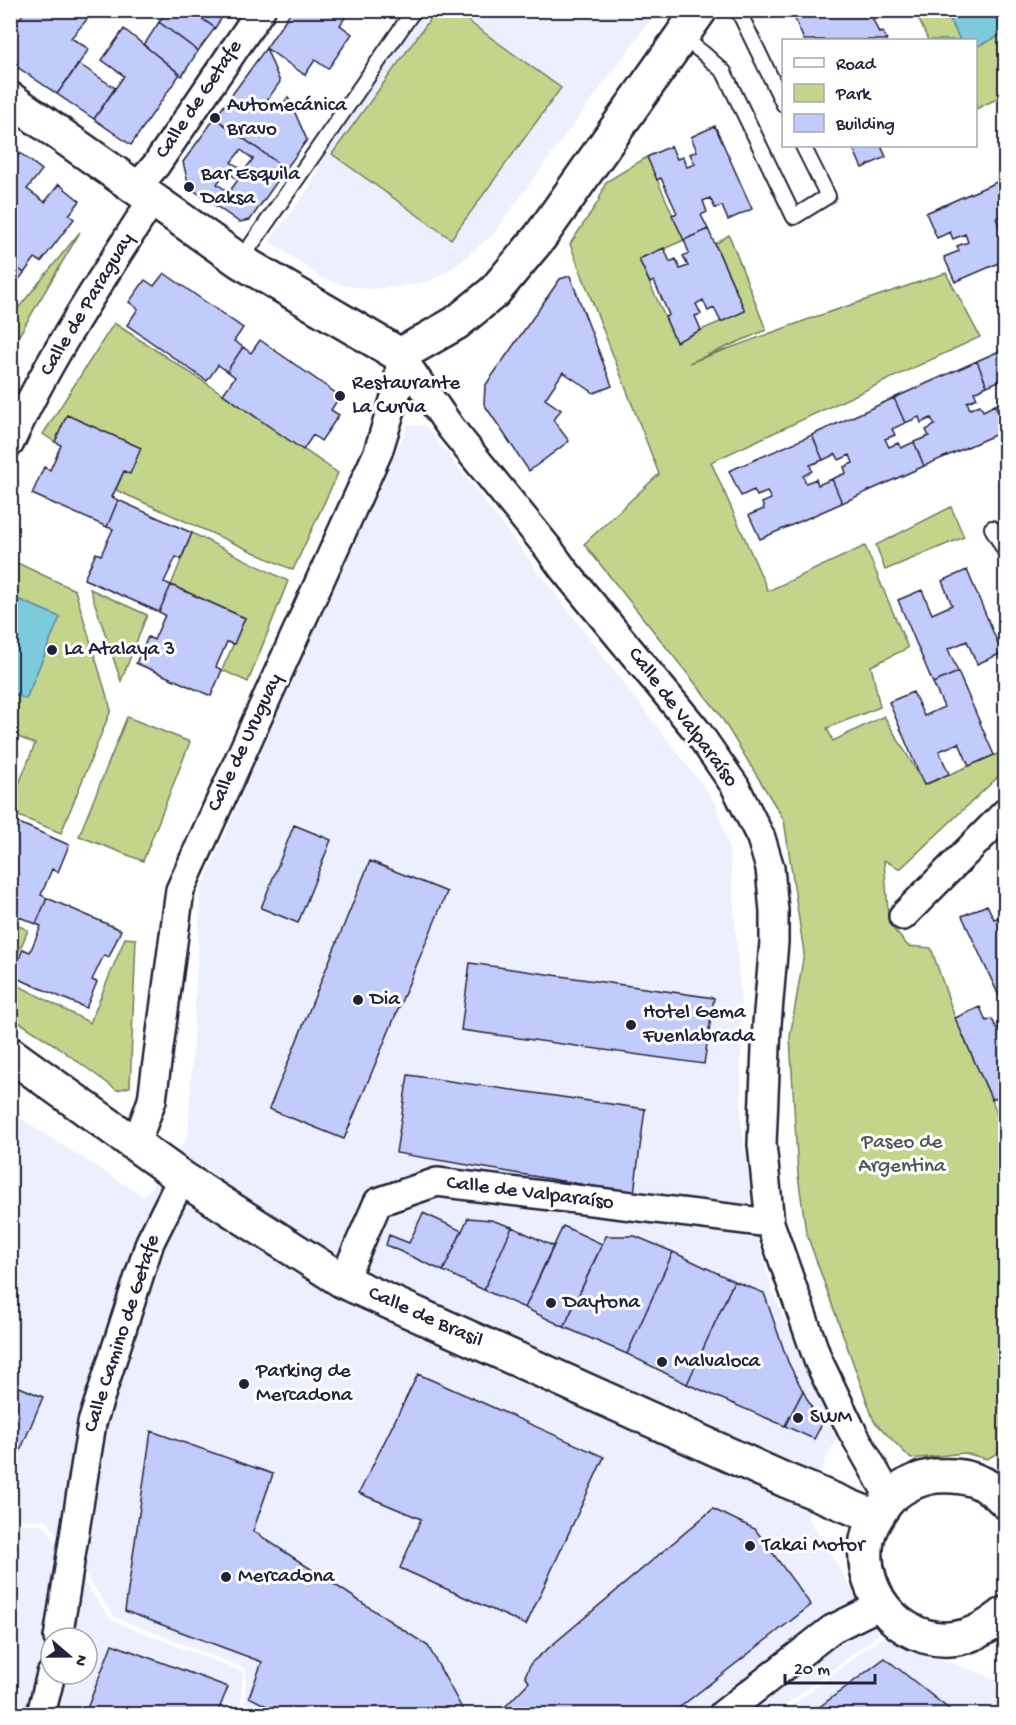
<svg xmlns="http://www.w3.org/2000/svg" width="1016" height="1725" viewBox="0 0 1016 1725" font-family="'Gochi Hand',sans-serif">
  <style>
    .built { fill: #eceffe; fill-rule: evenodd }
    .green { fill: #c3d58a; stroke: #727c62; stroke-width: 1.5 }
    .water { fill: #7dcadc; stroke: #59879c; stroke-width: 1.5 }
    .building { fill: #c1cbfc; stroke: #22223b; stroke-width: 1.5; fill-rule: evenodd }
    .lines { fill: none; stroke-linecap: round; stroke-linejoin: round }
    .service-casing { stroke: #22223b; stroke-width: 18 }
    .minor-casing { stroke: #22223b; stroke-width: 32 }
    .tertiary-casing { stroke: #22223b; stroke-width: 38 }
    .secondary-casing { stroke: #22223b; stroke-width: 38 }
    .service { stroke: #fff; stroke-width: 14 }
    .minor { stroke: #fff; stroke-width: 27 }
    .tertiary { stroke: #fff; stroke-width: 33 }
    .secondary { stroke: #fff; stroke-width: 33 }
    .poi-dot { fill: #22223b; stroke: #fff; stroke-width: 2 }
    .labels { text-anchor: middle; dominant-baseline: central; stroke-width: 6; stroke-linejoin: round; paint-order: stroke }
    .street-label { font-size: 21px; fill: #22223b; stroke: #fff }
    .poi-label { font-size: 21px; fill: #22223b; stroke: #fff; text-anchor: start }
    .park-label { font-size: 21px; fill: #525853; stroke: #fff }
  </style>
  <rect width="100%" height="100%" fill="#fff"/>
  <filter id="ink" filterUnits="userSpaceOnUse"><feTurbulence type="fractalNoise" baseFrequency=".0167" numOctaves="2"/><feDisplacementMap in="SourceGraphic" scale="12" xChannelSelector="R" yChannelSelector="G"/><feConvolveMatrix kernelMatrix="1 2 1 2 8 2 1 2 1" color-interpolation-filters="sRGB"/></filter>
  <g filter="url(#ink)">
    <!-- built -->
    <path class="built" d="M426,11H657L493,234L457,265L430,281L397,287L369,289L347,286L321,278L270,241L312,184L328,144Z
      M408,425L426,426L716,803L730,852L741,1004V1119L755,1228L772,1291L838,1437L825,1461L808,1517L879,1634L774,1714H264L245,1703L246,1669L115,1617L46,1519H11L10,1112L144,1197L188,1137L201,889L265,742Z
      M10,1524H43L112,1621L243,1672L241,1704L258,1714H11ZM51,1638H87V1674H51Z
      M882,1637L997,1680L1005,1689V1714H780Z"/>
    <!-- green -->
    <path class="green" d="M436,11H454L561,88L451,239L332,154Z
      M915,11H1005V95L976,109V40H928Z
      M647,157L684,240L639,260L676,341L745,311L715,244L729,235L766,330L689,363L812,318L946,273L980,337L711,462L768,591L865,546L908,648L871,666L880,707L827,728L833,741L884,716L925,785L994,755L1005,753V769L998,777L900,869L884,860L889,924L908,946L931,948L955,1018L992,1100L1005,1135V1449L987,1459L964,1453L911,1459L874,1421L806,1232L798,1175L790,1037L804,953L784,820L718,712L584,544L659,474L570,244L598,202L606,182Z
      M80,232L11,349V317Z
      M114,323L223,394L338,473L293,570L116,490L124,471L130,474L67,415L55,442L43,434Z
      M951,507L964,537L885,570L876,545Z
      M192,533L288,581L248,682L222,670L245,618L171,585Z
      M11,560L75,590L111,710L61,833L11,813L10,806L35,744L11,734Z
      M90,589L147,615L121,681Z
      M127,717L190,742L143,861L79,836Z
      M11,922L28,930L11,971Z
      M125,938L136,939L130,1087L117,1090L55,1045L11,1017L10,981L90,1023Z"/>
    <!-- water -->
    <path class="water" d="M946,11H1005V33L976,47V40H960Z
      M20,600L60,617L26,699L11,693V622Z"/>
    <!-- building -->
    <path class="building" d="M27,10H95L71,38L89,49L57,94L10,62V28Z
      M168,10H190L215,28L198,51L159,22Z
      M190,10H227L215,28Z
      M292,10H350L340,25L352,34L328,69L315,60L305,75L266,48Z
      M791,10H827L829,15L837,10H869L879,33L883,32L887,40H804Z
      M159,22L198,51L182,76L144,45Z
      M124,29L180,74L131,145L94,119L124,76L102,60Z
      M266,48L280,82L265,103L278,111L288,97L307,140L286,169L215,118Z
      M79,64L115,88L94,119L57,94Z
      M215,118L286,169L250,220L239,222L189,187L183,162ZM241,150L253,159L244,171L231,162ZM226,171L238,180L229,192L217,184Z
      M715,126L752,209L728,220L722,206L715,208L710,198L703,201L707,212L701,215L708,229L684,240L672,215L677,213L661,178L657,180L647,157L671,146L677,159L683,157L687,167L695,164L690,154L697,151L691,137Z
      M852,146H881L886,157L862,168Z
      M20,153L42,170L27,189L45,202L59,184L80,201L69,215L74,219L41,262L35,258L24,273L10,262V245L19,235L10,228V166Z
      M1006,178V214L996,218L999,226L1006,223V260L955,282L944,257L959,251L957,246L968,242L965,234L953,239L950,232L937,238L926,213Z
      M708,229L745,311L721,322L714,308L708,311L703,300L696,304L701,314L695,316L701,330L676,342L665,317L669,315L654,281L650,283L639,259L664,248L670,262L676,259L680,269L688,266L683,256L689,253L684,240Z
      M10,262L24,273L10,291Z
      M164,273L243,328L234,341L243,347L227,371L218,365L207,381L127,325L138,309L129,302L145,280L154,286Z
      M570,276L612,386L594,393L563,372L545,399L561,410L553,420L569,441L529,471L484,404L485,386L560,279Z
      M260,340L340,396L331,410L339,415L321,441L313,435L303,450L223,394L235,377L227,371L243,347L251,353Z
      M1006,348V386L1004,387L1001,380L987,386L977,361Z
      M977,361L987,386L974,392L977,398L967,402L970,409L980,405L983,411L995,405L1006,430L924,466L914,442L929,436L926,430L935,425L931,418L921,423L919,417L905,423L894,398Z
      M894,398L905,423L892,429L895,435L885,439L889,447L898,443L901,448L914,442L924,466L842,503L832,479L846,473L844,467L853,463L850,455L839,460L836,454L823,460L812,435Z
      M1006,401V428L995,405Z
      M67,415L141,448L130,474L124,471L112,497L118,500L107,527L32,494L44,467L50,470L61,445L55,442Z
      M812,435L823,460L810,465L812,471L803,476L806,483L816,479L818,485L832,479L842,503L760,539L749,515L764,509L762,503L771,499L767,492L757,496L754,490L741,496L729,471Z
      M118,500L192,533L181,559L176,557L164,582L171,585L159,612L84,579L96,553L101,555L113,529L107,527Z
      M967,570L1002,653L977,664L967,641L948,649L958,672L933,683L898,600L922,590L932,614L952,605L942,581Z
      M171,585L245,618L234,644L227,642L216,667L222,670L211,696L136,663L148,637L154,640L165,615L159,612Z
      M958,672L994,755L969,766L959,743L939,751L949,774L924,785L889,702L913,692L924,716L944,707L933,683Z
      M10,819L69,845L58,872L52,869L41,895L47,898L36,924L10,913Z
      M294,825L331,840L298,923L261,908Z
      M370,861L447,892L344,1139L269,1109Z
      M47,898L121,930L109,957L104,955L92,980L97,982L86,1008L12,976L23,949L30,952L41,926L36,924Z
      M987,905L994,919L1000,917L1004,927L1006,926V996L1000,998L962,916Z
      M470,963L714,998L704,1064L461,1030Z
      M980,1007L986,1021L992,1019L997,1029L1005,1025L1000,1015L1006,1012V1094L992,1100L955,1018Z
      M408,1075L645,1109L634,1193L396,1153Z
      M423,1213L462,1231L443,1271L386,1245L389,1235L409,1243Z
      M468,1218L491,1220L512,1227L484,1290L443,1271Z
      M563,1226L602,1244L564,1327L525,1308Z
      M512,1227L553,1246L525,1308L484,1290Z
      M606,1236H635L673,1252L627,1354L564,1327Z
      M673,1252L734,1281L687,1384L627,1354Z
      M734,1281L764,1293L788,1362L803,1391L785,1426L687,1384Z
      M418,1374L604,1457L526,1625L400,1568L421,1519L359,1493Z
      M10,1383L43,1397L10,1475Z
      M803,1391L821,1426L814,1439L785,1426Z
      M151,1431L273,1474L253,1531L428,1646L465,1714H282L249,1697L262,1662L125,1611Z
      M713,1509L755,1529L811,1605L671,1714H504V1708L529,1682L525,1676L531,1663Z
      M112,1644L228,1687L217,1714H85Z
      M885,1658L955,1714H810Z"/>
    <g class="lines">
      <defs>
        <path id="service" d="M738,10L784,105
          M681,36L703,53L724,72L794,217L828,196L803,146
          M240,261L414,10
          M992,528L1006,553"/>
        <path id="minor" d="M137,187L156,165L261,10
          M400,355L451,428L548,548L564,570L697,731L735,786L761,838L770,868L774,911V942L767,1024L762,1144L770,1223L818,1360L851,1429L890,1498
          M10,443C49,357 102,279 152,200
          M903,916L1006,812
          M136,1144L152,1100L180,890L378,452L399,384L400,355
          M343,1281L378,1202L437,1182L770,1223
          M58,1638L92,1423L150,1242L182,1178
          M41,1714L51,1674
          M723,1714L832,1629L881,1605"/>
        <path id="tertiary" d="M10,1054L182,1178L343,1281L785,1480L875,1517
          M1006,1502C986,1480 964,1474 936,1476C917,1478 896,1489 885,1504C877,1515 869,1527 867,1540C857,1598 909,1653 966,1636C982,1631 993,1623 1006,1613"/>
        <path id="secondary" d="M10,99L240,261L400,355L456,323L494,292L540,237L700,10"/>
      </defs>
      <!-- service casing -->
      <use href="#service" class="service-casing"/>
      <!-- minor casing -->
      <use href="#minor" class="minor-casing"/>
      <!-- tertiary casing -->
      <use href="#tertiary" class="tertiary-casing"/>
      <!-- secondary casing -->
      <use href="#secondary" class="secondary-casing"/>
      <!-- service -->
      <use href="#service" class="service"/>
      <!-- minor -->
      <use href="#minor" class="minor"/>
      <!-- tertiary -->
      <use href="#tertiary" class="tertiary"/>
      <!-- secondary -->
      <use href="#secondary" class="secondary"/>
    </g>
  </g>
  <!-- markers -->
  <g class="poi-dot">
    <circle cx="215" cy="118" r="6"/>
    <circle cx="189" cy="187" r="6"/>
    <circle cx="340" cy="396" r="6"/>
    <circle cx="52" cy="650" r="6"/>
    <circle cx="358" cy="1000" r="6"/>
    <circle cx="631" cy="1025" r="6"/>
    <circle cx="551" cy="1303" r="6"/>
    <circle cx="662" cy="1362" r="6"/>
    <circle cx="244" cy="1384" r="6"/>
    <circle cx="798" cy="1418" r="6"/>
    <circle cx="750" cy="1546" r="6"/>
    <circle cx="226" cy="1577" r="6"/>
  </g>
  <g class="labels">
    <!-- street labels -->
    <g class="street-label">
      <text transform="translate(200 100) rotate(-56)">Calle de Getafe</text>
      <text transform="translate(88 305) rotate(-59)">Calle de Paraguay</text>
      <text transform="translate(682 718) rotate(53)">Calle de Valparaíso</text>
      <text transform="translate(246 743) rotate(-65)">Calle de Uruguay</text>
      <text transform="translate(530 1194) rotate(7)">Calle de Valparaíso</text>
      <text transform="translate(425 1318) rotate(24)">Calle de Brasil</text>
      <text transform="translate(123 1334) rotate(-72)">Calle Camino de Getafe</text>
    </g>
    <!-- poi labels -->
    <g class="poi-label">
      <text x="227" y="106">Automecánica<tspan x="227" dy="24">Bravo</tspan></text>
      <text x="201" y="175">Bar Esquila<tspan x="201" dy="24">Daksa</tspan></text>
      <text x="352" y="384">Restaurante<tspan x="352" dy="24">La Curva</tspan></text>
      <text x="64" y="650">La Atalaya 3</text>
      <text x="370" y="1000">Dia</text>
      <text x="643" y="1013">Hotel Gema<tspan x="643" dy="24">Fuenlabrada</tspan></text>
      <text x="563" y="1303">Daytona</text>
      <text x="674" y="1362">Malvaloca</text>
      <text x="256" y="1372">Parking de<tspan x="256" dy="24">Mercadona</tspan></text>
      <text x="810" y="1418">SWM</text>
      <text x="762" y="1546">Takai Motor</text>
      <text x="238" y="1577">Mercadona</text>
    </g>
    <!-- park labels -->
    <g class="park-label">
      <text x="902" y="1143">Paseo de<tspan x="902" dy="24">Argentina</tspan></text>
    </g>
  </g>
  <!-- margin -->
  <rect width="1016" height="1725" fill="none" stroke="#fff" stroke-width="36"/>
  <rect x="18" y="18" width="980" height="1689" fill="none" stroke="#22223b" stroke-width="2" filter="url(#ink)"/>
  <!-- legend -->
  <rect x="782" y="39" width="195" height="108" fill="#ffffff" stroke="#a7a7b1" stroke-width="1.5"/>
  <rect x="794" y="58" width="30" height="9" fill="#ffffff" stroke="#a7a7b1" stroke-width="1.5"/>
  <text x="836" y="69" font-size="18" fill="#22223b">Road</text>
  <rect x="794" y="84" width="30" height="18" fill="#c3d58a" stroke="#a7a7b1" stroke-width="1.5"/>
  <text x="836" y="99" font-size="18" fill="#22223b">Park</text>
  <rect x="794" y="114" width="30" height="18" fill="#c1cbfc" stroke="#a7a7b1" stroke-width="1.5"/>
  <text x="836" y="129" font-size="18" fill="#22223b">Building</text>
  <!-- north arrow -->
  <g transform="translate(69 1656) rotate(110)"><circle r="28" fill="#ffffff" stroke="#a7a7b1" stroke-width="1.5"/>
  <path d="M0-4.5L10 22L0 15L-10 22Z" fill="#22223b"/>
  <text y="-9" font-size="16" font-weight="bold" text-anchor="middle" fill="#22223b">N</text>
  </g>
  <!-- scale -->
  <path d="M785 1674v9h90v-9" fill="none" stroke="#22223b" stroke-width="3"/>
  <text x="794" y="1674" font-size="18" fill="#22223b" stroke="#ffffff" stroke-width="4.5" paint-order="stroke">20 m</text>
</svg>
